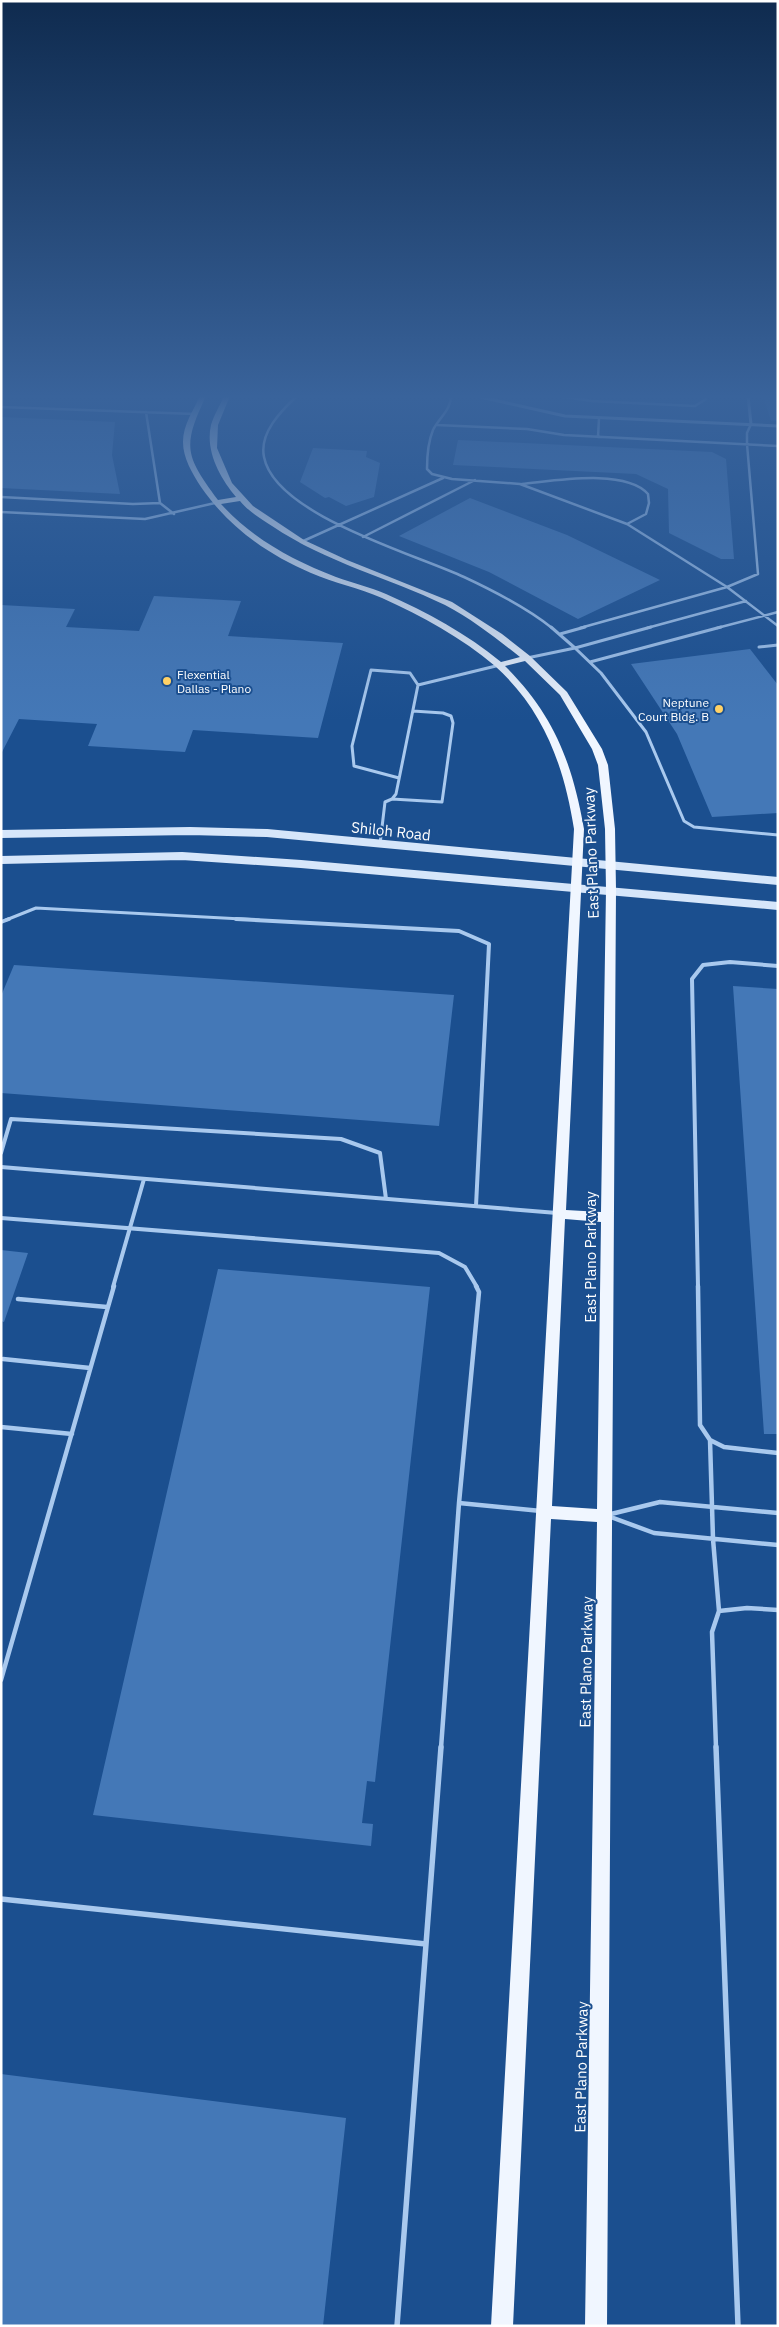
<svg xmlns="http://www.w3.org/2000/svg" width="779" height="2327" viewBox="0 0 779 2327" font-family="'IBM Plex Sans',sans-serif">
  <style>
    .green { fill: #2e69ad }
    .building { fill: #4478b7 }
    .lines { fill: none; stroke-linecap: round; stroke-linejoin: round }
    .lane-far4 { stroke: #a9c9ee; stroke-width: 2.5 }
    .lane-far3 { stroke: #a9c9ee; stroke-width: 3 }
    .lane-far2 { stroke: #a9c9ee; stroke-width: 4 }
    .lane-far1 { stroke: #a9c9ee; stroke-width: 4.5 }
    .lane { stroke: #a9c9ee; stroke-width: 5.5 }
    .street { stroke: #a9c9ee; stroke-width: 3 }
    .secondary { stroke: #d6e6fa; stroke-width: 8 }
    .primary { fill: #f0f6ff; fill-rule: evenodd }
    .poi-dot { fill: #ffd166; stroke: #1b4f8f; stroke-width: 2 }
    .labels { text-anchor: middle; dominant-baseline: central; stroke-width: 4; stroke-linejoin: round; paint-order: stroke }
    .far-poi-label { font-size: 12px; fill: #fff; stroke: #1b4f8f; text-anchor: start }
    .street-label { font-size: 15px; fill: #fff; stroke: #1b4f8f }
  </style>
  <rect width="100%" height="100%" fill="#1b4f8f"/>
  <!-- green -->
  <path class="green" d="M763,396H777L778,421H771Z"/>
  <!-- building -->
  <path class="building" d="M1,417L115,422L112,455L120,494L1,488Z
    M458,440L712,452L726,459L734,559H721L669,533L668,489L636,474L453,465Z
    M313,448L367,451L366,457L380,463L374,497L346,506L329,497L325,498L300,482Z
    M470,498L567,535L660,580L578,619L489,572L399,536Z
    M154,596L241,601L228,636L343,643L318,738L193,730L185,752L88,746L97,724L19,719L1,754V605L75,609L66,627L139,631Z
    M750,649L778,685V813L712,817L677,734L631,664Z
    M14,965L454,995L439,1126L1,1093V996Z
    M733,986L778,989V1434H764Z
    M1,1250L28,1253L4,1322L1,1321Z
    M218,1269L430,1287L375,1782L367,1781L362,1823L373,1824L371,1846L93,1815Z
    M1,2074L346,2118L323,2326H1Z"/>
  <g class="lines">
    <!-- lane-far4 -->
    <path class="lane-far4" d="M297,396C281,411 259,433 264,457C275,515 415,554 464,577C494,591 526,607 552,628
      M451,396C451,410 439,418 433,430C428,442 427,457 427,469L432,474L452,479L520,484L627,524L727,587L778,626
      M557,396L592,401L695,406L706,399L705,396
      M1,407L195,414
      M437,425L527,429L564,435L778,446
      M598,437L599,418
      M522,484C554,481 625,468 648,494L649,503L646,514L627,524
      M1,497L133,504L160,503L146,412
      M160,503L174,514
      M1,512L145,519L215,503
      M363,537L475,480
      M301,542L443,478
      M580,628L727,587L758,574L747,444V433L751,424
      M647,628L746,601
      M717,628L778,612"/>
    <!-- lane-far3 -->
    <path class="lane-far3" d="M560,634L585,627
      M759,647L778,645
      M575,648L601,673L646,732L684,821L694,827L778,835
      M575,648L651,627
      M527,658L575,648L551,627
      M590,662L721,627
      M399,778L354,766L352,746L371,670L410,673L418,685
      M392,799L442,802L453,723L451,716L443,713L413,711
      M380,844L385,802L392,799L396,794L418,685L500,665
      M6,920L36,908L259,920"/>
    <!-- lane-far2 -->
    <path class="lane-far2" d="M236,919L459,931L489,944L476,1206
      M1,922L9,919
      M1,1153L11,1119L341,1139L380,1153L386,1199
      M1,1167L557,1213
      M1,1218L439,1253L465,1267L477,1287
      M113,1287L144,1179
      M698,1287L692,979L703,965L730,962L778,966"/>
    <!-- lane-far1 -->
    <path class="lane-far1" d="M698,1286L700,1425L710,1440L724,1447L778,1453
      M18,1299L107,1307
      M3,1359L90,1368
      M1,1427L72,1434
      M710,1440L713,1539L719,1611
      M459,1503L541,1511
      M607,1515L660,1502L778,1513
      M608,1516L654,1533L778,1545
      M1,1680L114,1286
      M441,1748L459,1503L479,1292L476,1286
      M716,1748L712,1632L719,1611L747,1608L778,1610"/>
    <!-- lane -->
    <path class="lane" d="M716,1747L738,2326
      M1,1899L426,1944
      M397,2326L441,1747"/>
    <!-- street -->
    <path class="street" d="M476,396L565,416L778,426
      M748,396L751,424"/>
    <!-- secondary -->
    <path class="secondary" d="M1,834L190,831L267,833L778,881
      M1,860L182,856L301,864L778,906"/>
    <!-- primary -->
    <path class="primary" d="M200,396H206C182,447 185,455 218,500L236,497C220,478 205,451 211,425C214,415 220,405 224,396H230L218,425L217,448L232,483L253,506L304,540L347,560L452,602L502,634L530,656L567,692L602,749L608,765L615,829L616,890L607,2326H585L597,1522L551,1519L513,2326H491L574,829C564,766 544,710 495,666C462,638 422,616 382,598C359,588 334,583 311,573C266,554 228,526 201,487C192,473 183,458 183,442C183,425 193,411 200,396ZM240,501C249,512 260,518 272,526C327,563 387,577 445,605C472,619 497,639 520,657L501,662C467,634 427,612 386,594C370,587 353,583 336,577C292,560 253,539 221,504ZM525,661L560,695L592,749L598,765L605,829L606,890L601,1212L566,1210L584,829C572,762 554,715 505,666ZM565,1219L601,1222L597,1509L552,1506Z"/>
  </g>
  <!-- sky -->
  <linearGradient id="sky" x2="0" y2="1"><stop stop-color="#0f2b4f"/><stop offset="0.55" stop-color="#39639b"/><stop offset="1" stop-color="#39639b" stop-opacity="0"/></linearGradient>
  <rect width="779" height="721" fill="url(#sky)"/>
  <!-- markers -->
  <g class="poi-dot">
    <circle cx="167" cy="681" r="5"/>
    <circle cx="719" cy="709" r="5"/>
  </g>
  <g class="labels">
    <!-- far-poi labels -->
    <g class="far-poi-label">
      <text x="177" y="674">Flexential<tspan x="177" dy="14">Dallas - Plano</tspan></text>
      <text x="709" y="702" text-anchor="end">Neptune<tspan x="709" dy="14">Court Bldg. B</tspan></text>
    </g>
    <!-- street labels -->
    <g class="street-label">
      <text transform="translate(391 831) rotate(6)">Shiloh Road</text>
      <text transform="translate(591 853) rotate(-92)">East Plano Parkway</text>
      <text transform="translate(590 1257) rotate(-90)">East Plano Parkway</text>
      <text transform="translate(586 1662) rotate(-89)">East Plano Parkway</text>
      <text transform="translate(581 2067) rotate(-89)">East Plano Parkway</text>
    </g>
  </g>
  <!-- border -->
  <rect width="779" height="2327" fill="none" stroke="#ffffff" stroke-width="5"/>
</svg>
